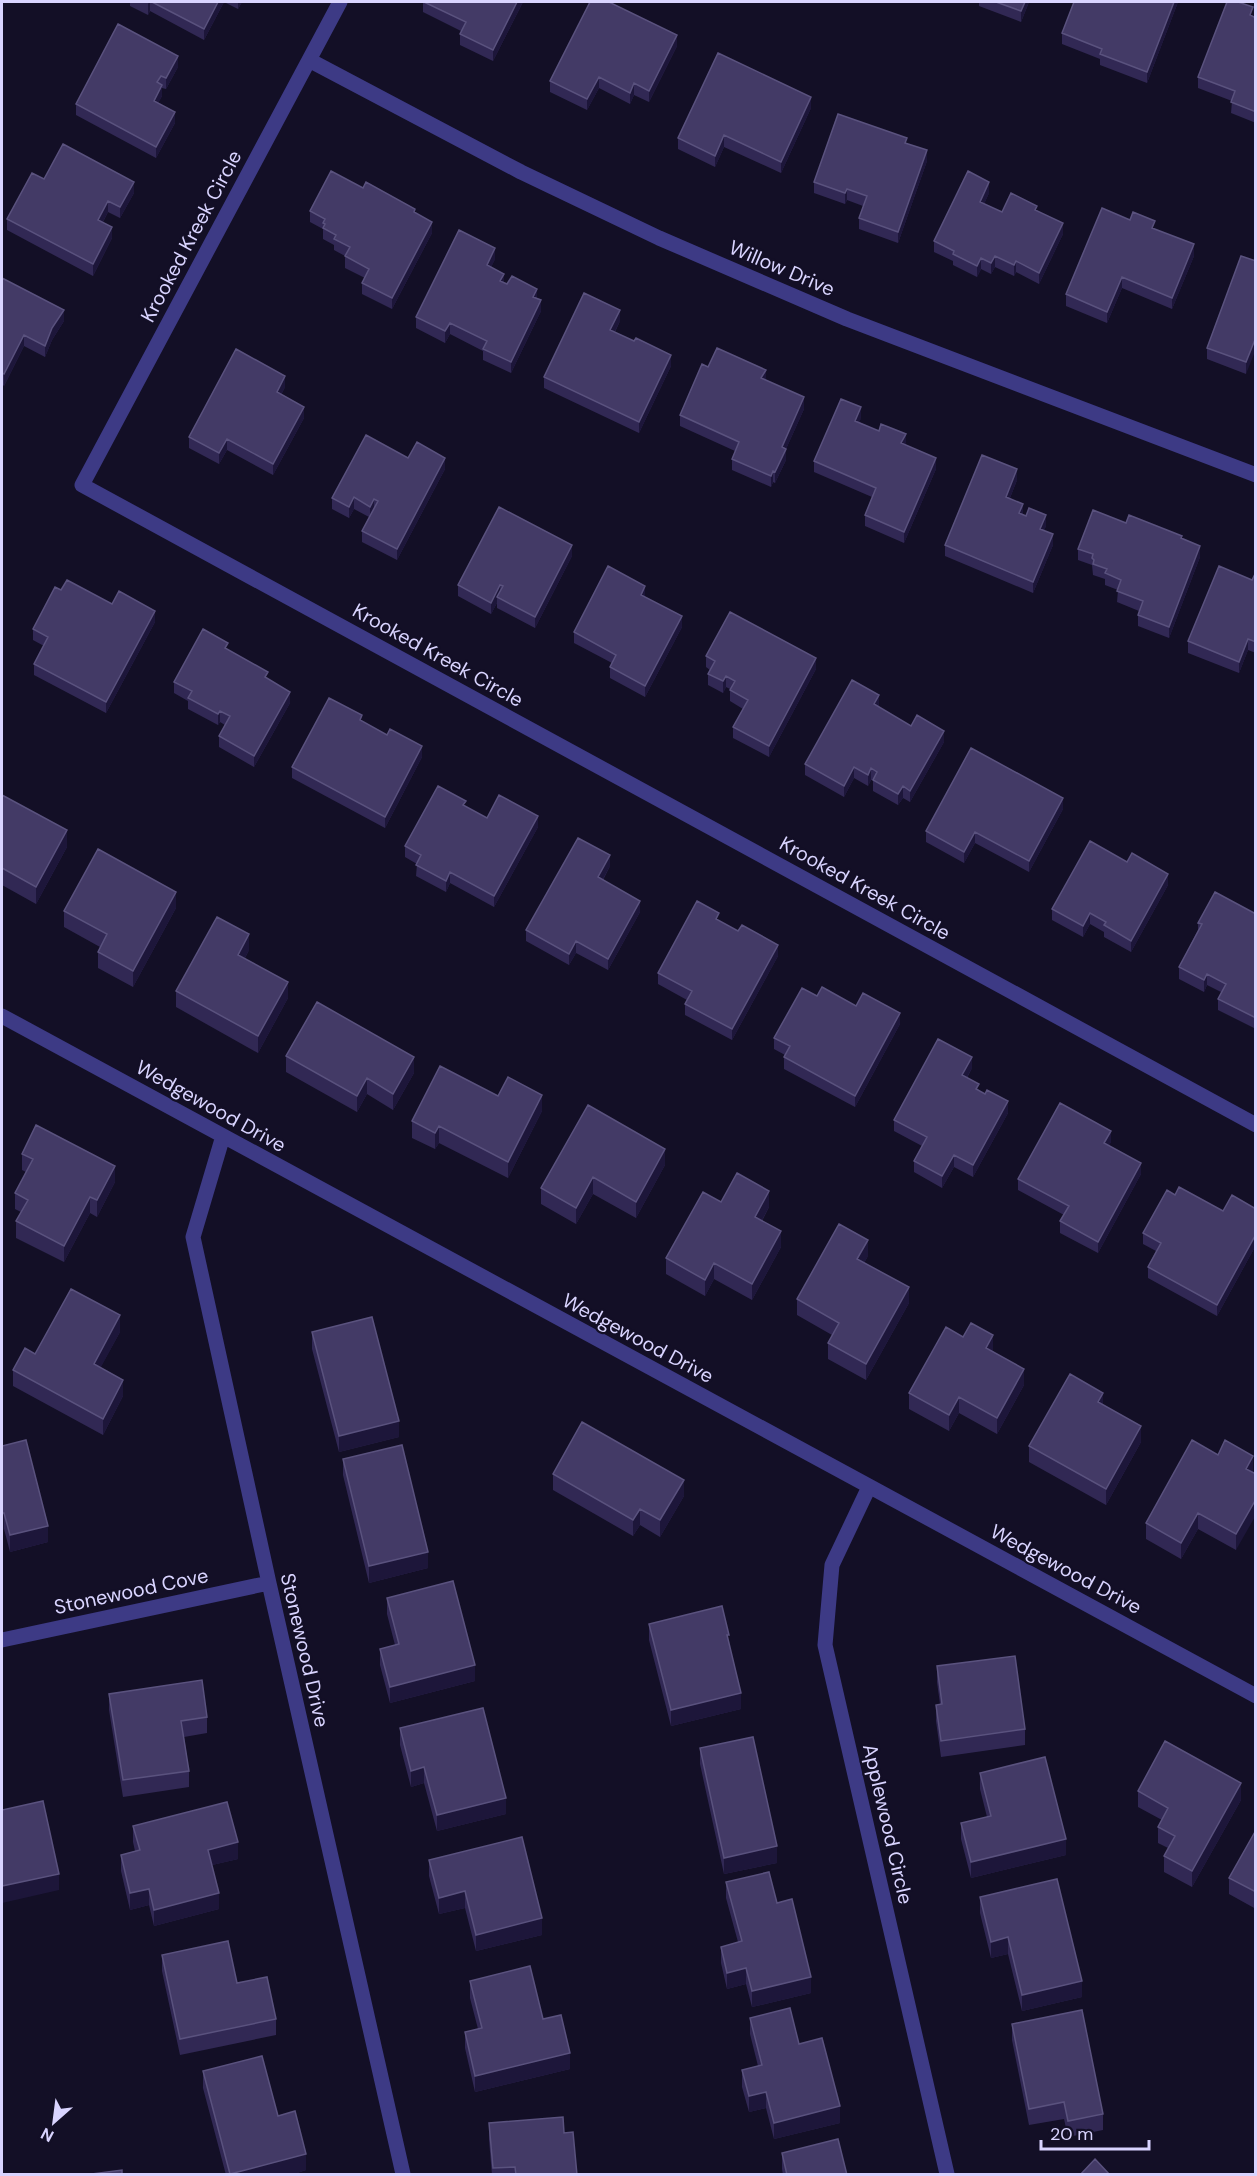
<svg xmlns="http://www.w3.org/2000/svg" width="1257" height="2176" viewBox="0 0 1257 2176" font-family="'DM Sans',sans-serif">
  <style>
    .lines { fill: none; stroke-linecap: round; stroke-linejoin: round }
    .minor { stroke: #3d3a85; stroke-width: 15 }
    .wall { fill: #312854 }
    .shaded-wall { fill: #1d163a }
    .building { fill: #433a66; stroke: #5a527e; stroke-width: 1.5 }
    .labels { text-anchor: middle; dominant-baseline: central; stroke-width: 4.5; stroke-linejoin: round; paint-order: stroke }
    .street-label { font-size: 20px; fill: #d9d4ff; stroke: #130f26 }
  </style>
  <rect width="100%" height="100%" fill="#130f26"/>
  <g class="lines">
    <!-- minor -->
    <path class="minor" d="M340,2L82,485L1256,1125
      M309,60L521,172L659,238L847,319L1256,475
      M2,1016L1256,1696
      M223,1136L193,1237L269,1583L403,2174
      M869,1487L832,1565L825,1645L947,2174
      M2,1640L269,1583"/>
  </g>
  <!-- wall -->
  <path class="wall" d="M129,2H242L238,9L224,2L204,40L150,11L148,15L130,6V2Z
    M423,2H523L493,61L460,45V34L461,31L423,12Z
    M979,2H1029L1021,22L979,6Z
    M1074,2H1178L1147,83L1100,65V59L1062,44V33Z
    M1253,17L1256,18V123L1231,113L1232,101L1198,88V77Z
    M677,46L649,102L634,95L630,104L599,88L587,110L550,92V81Z
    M178,67L166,89L162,88V96L158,103L175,123L156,158L76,115V104Z
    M811,108L781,173L724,147L715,167L678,149V138Z
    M907,143L927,161L898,243L859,229V218L863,206L847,200L845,204L814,193V182Z
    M44,179L134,193L120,218L108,212L103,222L112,238L93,276L7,230V219Z
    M363,188L415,213L432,233L392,309L362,294V283L365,278L345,268V256L334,250V245L323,239V229L310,222V211Z
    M989,193L984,204L1002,212L1037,210L1063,234L1039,284L1016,272L1014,276L995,267L991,274L981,269L977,277L953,265V261L934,252V241Z
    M1130,220L1155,229L1194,256L1172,309L1122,288L1107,323L1066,306V294Z
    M495,259L491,267L504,283L537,298L541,311L511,373L483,360V351L450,334L445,343L416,328V317Z
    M1256,261L1246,374L1207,359V348Z
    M2,278L64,321L52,340L45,357L24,346L4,386L2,384Z
    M620,321L615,332L671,366L639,433L544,388V377Z
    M708,367L766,380L804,409L786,449V460L775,483L773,482L771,487L732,470V459L735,451L680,426V415Z
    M285,387L281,395L304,418L273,475L227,450L219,464L189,448V437Z
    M861,418L859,422L906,445L936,469L904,543L865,526V515L872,497L814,472V461Z
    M408,458L445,469L397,560L362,542V531L369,517L354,509L349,518L332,509V498Z
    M1017,480L1010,498L1023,515L1046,526L1044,530L1053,545L1033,593L945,556V545Z
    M1126,523L1182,539L1200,557L1169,638L1138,626V615L1139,611L1117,602L1118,590L1105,585V579L1093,575L1092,565L1078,560V549Z
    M572,556L535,628L497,608V603L491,614L458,596V585Z
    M1256,572V653L1248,650L1239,673L1188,653V641L1252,580Z
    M61,590L112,604L155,622L106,713L34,675V664L44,646L33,640V629Z
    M645,597L682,627L645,697L610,678V667L612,663L574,643V632Z
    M228,650L268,679L290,703L254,767L219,747V736L225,725L220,722L218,725L188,709V701L174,693V682Z
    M706,656L816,669L769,757L733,738V727L743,709L730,701V689L726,687L723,693L708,685V674L710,670L706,667Z
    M879,706V707L911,726L944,742L910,802L903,798L898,805L873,791V780H871L868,786L854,778L844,797L805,775V764Z
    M362,722L422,757L385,828L292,778V767Z
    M2,795L67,847L36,904L2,885Z
    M466,807L487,818L538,827L494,907L450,883L446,892L416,876L417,864L405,857V846Z
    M1063,809L1029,872L975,843L964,863L926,842V831Z
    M1127,862L1168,885L1131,952L1104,937V932L1090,924L1083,937L1052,920V909Z
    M610,866L603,880L640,912L608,970L576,953L569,965L526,941V930Z
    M176,908L133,987L98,968V952L100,947L64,927V911Z
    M1256,914V1029L1218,1010V999L1221,992L1207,985L1204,992L1179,979V967L1198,930V923Z
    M719,921L778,956L732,1040L685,1015V1004L687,1000L658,984V973Z
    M249,950L245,958L288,998L258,1053L176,1007V991Z
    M817,996L856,1006L900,1024L855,1107L784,1069V1057L785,1055L774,1049V1038Z
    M286,1056L414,1073L393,1110L367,1094L357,1112L286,1072Z
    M972,1068L967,1078L979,1090L1008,1113L973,1177L954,1167L942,1188L914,1172V1161L922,1146L894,1131V1120Z
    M498,1096L542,1111L508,1178L439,1143L435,1149L412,1138V1121Z
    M588,1105L665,1165L636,1218L593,1194L576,1224L541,1204V1188Z
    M1111,1142L1109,1145L1141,1174L1098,1253L1060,1233V1221L1064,1215L1018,1190V1179Z
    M22,1154L115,1182L97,1217L90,1213L64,1262L16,1238V1221L21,1212L15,1209V1193L26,1172L22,1170Z
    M1175,1195L1223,1211L1256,1209V1245L1217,1316L1148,1278V1267L1156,1251L1143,1244V1233Z
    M721,1202L769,1207L762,1221L781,1247L752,1300L714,1279L705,1296L666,1274V1258Z
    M868,1256L864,1263L909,1303L866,1380L828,1359V1343L832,1335L797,1315V1299Z
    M120,1332L100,1368L123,1396L103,1435L13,1386V1370L35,1354Z
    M312,1332L399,1437L339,1452L312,1349Z
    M963,1337L993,1351L1024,1385L997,1434L959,1413L949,1431L909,1409V1393Z
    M1103,1405L1141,1442L1106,1505L1029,1462V1446Z
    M2,1446L48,1542L10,1552L4,1529L2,1530Z
    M1218,1455L1253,1472L1236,1550L1198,1529L1181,1559L1146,1539V1523Z
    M343,1459L428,1568L369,1583L343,1475Z
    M553,1474L684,1496L660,1537L640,1525L633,1536L553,1490Z
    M387,1598L475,1681L390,1703L380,1665V1649L395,1645L387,1614Z
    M649,1624L729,1646L741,1709L671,1726L649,1640Z
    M937,1666L1025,1729V1745L941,1757L936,1721V1705L940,1704L937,1682Z
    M109,1694L207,1717V1733L184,1737L189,1771V1787L123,1797L109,1710Z
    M400,1728L506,1814L437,1831L424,1783L411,1787L400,1745Z
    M700,1748L777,1863L724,1874L700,1764Z
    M980,1773L1066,1855L971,1878L961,1839V1823L987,1817L980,1789Z
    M1138,1791L1241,1800L1192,1887L1164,1872V1856L1168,1848L1158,1843V1827L1162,1820L1138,1807Z
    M133,1826L238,1859L212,1865L219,1909L154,1926L149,1905L130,1910L121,1871V1855L135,1851L133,1842Z
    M1256,1830V1909L1229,1894V1878Z
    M429,1860L542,1935L476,1951L465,1908L439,1914L429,1876Z
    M726,1882L777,1903L811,1993L752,2007L746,1984L727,1989L721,1963V1947L738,1942L726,1898Z
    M980,1897L1082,1997L1022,2011L1008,1954L991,1958L980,1913Z
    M162,1955L237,1983L276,2019V2035L180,2055L162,1971Z
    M470,1981L543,2019L570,2069L475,2092L465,2048V2032L478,2029L470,1998Z
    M750,2018L799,2044L840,2123L774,2139L766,2108L749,2112L742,2087V2070L758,2066L750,2034Z
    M1012,2024L1103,2114V2130L1068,2137L1064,2119L1029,2125L1012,2040Z
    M203,2071L278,2116L306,2170L291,2175H226L203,2088Z
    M489,2123L564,2133L577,2175H492L489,2140Z
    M782,2153L847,2175H783L782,2169Z"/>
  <!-- shaded-wall -->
  <path class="shaded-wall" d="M149,2H150V11L148,15V4Z
    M218,2H224L204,40V29Z
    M238,2H242L238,9Z
    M517,2H523L493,61V50Z
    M1025,2H1029L1021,22V11Z
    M1174,2H1178L1147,83V72Z
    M677,35V46L649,102V91Z
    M178,56V67L166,89V78Z
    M599,77V88L587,110V99Z
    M634,83V95L630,104V93Z
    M162,85V96L154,112V101Z
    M811,97V108L781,173V162Z
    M175,112V123L156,158V147Z
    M724,135V147L715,167V156Z
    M927,150V161L898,243V232Z
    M134,182V193L120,218V207Z
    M989,182V193L980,213V202Z
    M847,189V200L845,204V193Z
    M108,201V212L98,231V220Z
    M432,222V233L392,309V298Z
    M1063,223V234L1039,284V273Z
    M112,227V238L93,276V264Z
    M1194,244V256L1172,309V298Z
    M495,248V259L487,276V265Z
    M995,256V267L991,274V263Z
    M981,258V269L977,277V266Z
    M1016,261V272L1014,276V265Z
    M504,274V285L500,281Z
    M1122,277V288L1107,323V312Z
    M537,289V300L533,297Z
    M541,300V311L511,373V362Z
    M64,310V321L52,340L45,357V346L52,328Z
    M620,310V321L610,341V330Z
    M450,323V334L445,343V331Z
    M24,335V346L4,386V374Z
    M1256,337V349L1246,374V362Z
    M671,355V366L639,433V422Z
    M766,370V381L761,378Z
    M285,376V387L277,403V392Z
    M804,397V409L782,458V447Z
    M304,407V418L273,475V464Z
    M861,407V418L855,432V421Z
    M906,434V445L901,443Z
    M227,439V450L219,464V453Z
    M786,449V460L775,483V472Z
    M445,458V469L397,560V549Z
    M936,458V469L904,543V532Z
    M1017,469V480L1006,508V497Z
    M773,471V482L771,487V476Z
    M354,497V509L349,518V507Z
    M374,499V511L370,518V507Z
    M1023,504V515L1019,513Z
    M1046,515V526L1040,540V529Z
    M1053,534V545L1033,593V582Z
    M572,545V556L535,628V617Z
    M1200,546V557L1169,638V627Z
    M500,585V596L497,597V603L491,614V603Z
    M645,586V597L641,595Z
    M155,611V622L106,713V702Z
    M682,616V627L645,697V686Z
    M1248,639V650L1239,673V662Z
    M816,658V669L769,757V746Z
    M726,676V687L723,693V681Z
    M290,692V703L254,767V756Z
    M879,695V706L874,716V704Z
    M220,711V722L218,725V714Z
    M944,731V742L910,802V791Z
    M422,746V757L385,828V817Z
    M854,767V778L844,797V786Z
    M871,768V780L868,786V775Z
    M903,786V798L898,805V794Z
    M1063,798V809L1029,872V861Z
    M538,816V827L494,907V896Z
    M67,830V847L36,904V887Z
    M975,832V843L964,863V852Z
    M610,855V866L598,888V877Z
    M450,872V883L446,892V881Z
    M1168,874V885L1131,952V941Z
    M176,892V908L133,987V971Z
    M640,901V912L608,970V959Z
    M1090,913V924L1083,937V926Z
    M249,934V950L238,971V955Z
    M576,941V953L569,965V954Z
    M778,945V956L732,1040V1029Z
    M1207,974V985L1204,992V980Z
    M288,982V998L258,1053V1036Z
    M900,1013V1024L855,1107V1096Z
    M414,1057V1073L393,1110V1094Z
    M972,1057V1068L962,1086V1075Z
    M367,1078V1094L357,1112V1096Z
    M542,1095V1111L508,1178V1162Z
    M1008,1101V1113L973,1177V1165Z
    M439,1126V1143L435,1149V1133Z
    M1111,1131V1142L1104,1154V1143Z
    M665,1149V1165L636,1218V1202Z
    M954,1155V1167L942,1188V1176Z
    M1141,1163V1174L1098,1253V1242Z
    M115,1166V1182L97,1217V1200Z
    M593,1177V1194L576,1224V1208Z
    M769,1191V1207L755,1233V1217Z
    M90,1197V1213L64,1262V1246Z
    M781,1231V1247L752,1300V1284Z
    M1256,1234V1245L1217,1316V1305Z
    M868,1240V1256L857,1275V1259Z
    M714,1263V1279L705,1296V1280Z
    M909,1287V1303L866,1380V1364Z
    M120,1315V1332L94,1380V1364Z
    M993,1335V1351L986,1348Z
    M1024,1369V1385L997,1434V1418Z
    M123,1380V1396L103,1435V1419Z
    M1103,1393V1409L1098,1402Z
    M959,1397V1413L949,1431V1415Z
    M399,1421V1437L339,1452V1436Z
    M1141,1426V1442L1106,1505V1489Z
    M1253,1456V1472L1246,1485V1469Z
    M684,1480V1496L660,1537V1520Z
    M1256,1499V1515L1236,1550V1534Z
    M640,1509V1525L633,1536V1520Z
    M2,1513H4V1529L2,1530Z
    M1198,1513V1529L1181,1559V1543Z
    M48,1526V1542L10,1552V1535Z
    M428,1552V1568L369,1583V1566Z
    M475,1665V1681L390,1703V1687Z
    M741,1693V1709L671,1726V1710Z
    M424,1767V1783L411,1787V1771Z
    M1241,1783V1800L1192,1887V1871Z
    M506,1798V1814L437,1831V1815Z
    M1066,1839V1855L971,1878V1862Z
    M238,1842V1859L208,1866V1850Z
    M777,1846V1863L724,1874V1858Z
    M59,1874V1890L2,1903V1886Z
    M149,1889V1905L130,1910V1893Z
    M465,1891V1908L439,1914V1898Z
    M219,1893V1909L154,1926V1910Z
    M542,1918V1935L476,1951V1935Z
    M1008,1937V1954L991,1958V1942Z
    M746,1968V1984L727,1989V1973Z
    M811,1977V1993L752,2007V1991Z
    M1082,1981V1997L1022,2011V1995Z
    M570,2053V2069L475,2092V2076Z
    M766,2092V2108L749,2112V2096Z
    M840,2106V2123L774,2139V2123Z
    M306,2154V2170L291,2175L230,2174Z"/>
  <!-- building -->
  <path class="building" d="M152,2H218L204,29Z
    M424,2H517L493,50L460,34L466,22Z
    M590,2H609L677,35L649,91L634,83L630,93L599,77L587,99L550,81Z
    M996,2H1025L1021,11Z
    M1074,2H1174L1147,72L1100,54L1102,49L1062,33Z
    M1227,2H1238L1253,7L1250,15L1256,18V112L1231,102L1235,91L1198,77Z
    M118,24L178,56L166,78L161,76L157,82L162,85L154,101L175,112L156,147L76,104Z
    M718,53L811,97L781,162L724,135L715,156L678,138Z
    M838,114L907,138L905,143L927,150L898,232L859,218L867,196L847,189L845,193L814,182Z
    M63,144L134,182L120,207L108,201L98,220L112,227L93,264L7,219L32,173L44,179Z
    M331,171L363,188L366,182L415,209L414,212L432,222L392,298L362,283L369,269L345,256L350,247L334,239L336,235L323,228L325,224L323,223L325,219L310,211Z
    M968,171L989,182L980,202L1002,212L1011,193L1037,206L1035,210L1063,223L1039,273L1016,261L1014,265L995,256L991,263L981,258L977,266L953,254L954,251L934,241Z
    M1102,208L1130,220L1133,212L1155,221L1152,228L1194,244L1172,298L1122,277L1107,312L1066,294Z
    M459,230L495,248L487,265L504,274L500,281L507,284L512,276L537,289L533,297L541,300L511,362L483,349L487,341L450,323L445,331L416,317Z
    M1241,256L1256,261V337L1246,362L1207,348Z
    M2,278L64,310L52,328L45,346L24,335L4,374L2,373Z
    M584,293L620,310L610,330L634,341L636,338L671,355L639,422L544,377Z
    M717,348L766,370L761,378L804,397L782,447L786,449L775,472L773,471L771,476L732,459L739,442L680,415L702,364L708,367Z
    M236,349L285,376L277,392L304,407L273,464L227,439L219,453L189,437Z
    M841,399L861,407L855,421L879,431L881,424L906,434L901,443L936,458L904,532L865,515L876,488L814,461Z
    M366,435L408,458L417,442L445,458L397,549L362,531L378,501L374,499L370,507L354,497L349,507L332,498Z
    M982,455L1017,469L1006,497L1023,504L1019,513L1026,516L1029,508L1046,515L1040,529L1053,534L1033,582L945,545Z
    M499,507L572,545L535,617L497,597L503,586L500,585L491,603L458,585Z
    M1093,510L1126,523L1129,515L1182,536L1181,538L1200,546L1169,627L1138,615L1143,601L1117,591L1121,580L1105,573L1107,569L1093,564L1094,560L1092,558L1093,554L1078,549Z
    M608,566L645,586L641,595L682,616L645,686L610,667L616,655L574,632Z
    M1219,566L1252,580L1256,572V642L1248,639L1239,662L1188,641Z
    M67,580L112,604L119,591L155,611L106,702L34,664L48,637L33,629L55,587L61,590Z
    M730,612L816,658L769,746L733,727L748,700L730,690L735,681L726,676L723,681L708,674L715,661L706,656Z
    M203,629L228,643L225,648L268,672L265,677L290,692L254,756L219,736L230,716L220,711L218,714L188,698L192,691L174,682Z
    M852,680L879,695L874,704L911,726L917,715L944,731L910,791L903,786L898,794L873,780L877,772L871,768L868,775L854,767L844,786L805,764Z
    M329,698L362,715L360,720L387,735L390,729L422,746L385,817L292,767Z
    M971,748L1063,798L1029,861L975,832L964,852L926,831Z
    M438,786L466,801L463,805L487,818L499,795L538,816L494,896L450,872L446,881L416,865L421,855L405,846Z
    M2,795L67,830L36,887L2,868Z
    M578,838L610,855L598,877L640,901L608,959L576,941L569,954L526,930Z
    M1090,841L1127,862L1132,853L1168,874L1131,941L1104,925L1106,922L1090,913L1083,926L1052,909Z
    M98,849L176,892L133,971L98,952L107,934L64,911Z
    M1215,892L1256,914V1018L1218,999L1226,984L1207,974L1204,980L1179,967L1202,924L1198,923Z
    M697,901L719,913L716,919L738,931L742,925L778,945L732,1029L685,1004L692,991L658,973Z
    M217,917L249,934L238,955L288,982L258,1036L176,991Z
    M822,987L856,1006L863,993L900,1013L855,1096L784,1057L790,1046L774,1038L802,988L817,996Z
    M317,1002L414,1057L393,1094L367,1078L357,1096L286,1056Z
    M938,1039L972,1057L962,1075L979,1084L976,1089L985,1094L987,1090L1008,1101L973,1165L954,1155L942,1176L914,1161L927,1137L894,1120Z
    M440,1066L498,1096L508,1077L542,1095L508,1162L439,1126L435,1133L412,1121Z
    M1060,1103L1111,1131L1104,1143L1141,1163L1098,1242L1060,1221L1069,1206L1018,1179Z
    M588,1105L665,1149L636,1202L593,1177L576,1208L541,1188Z
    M36,1125L115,1166L97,1200L90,1197L64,1246L16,1221L28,1200L15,1193L33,1159L22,1154Z
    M737,1173L769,1191L755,1217L781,1231L752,1284L714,1263L705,1280L666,1258L703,1192L721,1202Z
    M1179,1187L1223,1211L1232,1195L1256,1209V1234L1217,1305L1148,1267L1161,1243L1143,1233L1167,1190L1175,1195Z
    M839,1224L868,1240L857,1259L909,1287L866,1364L828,1343L839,1323L797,1299Z
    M71,1289L120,1315L94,1364L123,1380L103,1419L13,1370L25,1348L35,1354Z
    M372,1317L399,1421L339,1436L312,1332Z
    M971,1323L993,1335L986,1348L1024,1369L997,1418L959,1397L949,1415L909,1393L946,1327L963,1337Z
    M1070,1374L1103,1393L1098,1402L1141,1426L1106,1489L1029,1446Z
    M582,1422L684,1480L660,1520L640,1509L633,1520L553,1474Z
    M26,1440L48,1526L10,1535L4,1513H2V1446Z
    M1192,1440L1218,1455L1225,1440L1253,1456L1246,1469L1256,1474V1499L1236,1534L1198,1513L1181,1543L1146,1523Z
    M402,1445L428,1552L369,1566L343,1459Z
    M453,1581L475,1665L390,1687L380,1649L399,1644L387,1598Z
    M722,1606L729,1635H727L741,1693L671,1710L649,1624Z
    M1015,1656L1025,1729L941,1741L936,1705L942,1704L937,1666Z
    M202,1680L207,1717L181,1721L189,1771L123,1780L109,1694Z
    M483,1708L506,1798L437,1815L424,1767L411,1771L400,1728Z
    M753,1737L777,1846L724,1858L700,1748Z
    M1165,1741L1241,1783L1192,1871L1164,1856L1175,1836L1158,1827L1168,1808L1138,1791Z
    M1045,1757L1066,1839L971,1862L961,1823L991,1816L980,1773Z
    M43,1801L59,1874L2,1886V1810Z
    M227,1802L238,1842L208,1850L219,1893L154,1910L149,1889L130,1893L121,1855L140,1850L133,1826Z
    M1256,1830V1892L1229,1878Z
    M522,1837L542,1918L476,1935L465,1891L439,1898L429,1860Z
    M769,1872L777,1903L792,1899L811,1977L752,1991L746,1968L727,1973L721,1947L742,1941L726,1882Z
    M1057,1879L1082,1981L1022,1995L1008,1937L991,1942L980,1897Z
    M228,1941L237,1983L267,1977L276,2019L180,2039L162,1955Z
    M530,1966L543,2019L561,2015L570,2053L475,2076L465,2032L482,2028L470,1981Z
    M790,2008L799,2044L822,2038L840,2106L774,2123L766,2092L749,2096L742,2070L762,2065L750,2018Z
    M1082,2010L1103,2114L1068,2121L1064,2102L1029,2109L1012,2024Z
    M262,2056L278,2116L295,2111L306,2154L230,2174L203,2071Z
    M563,2117L564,2133L573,2132L577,2175H516L515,2167L493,2168L489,2123Z
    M838,2139L847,2175H787L782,2153Z
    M1095,2159L1110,2175H1080Z
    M122,2170V2175H84Z"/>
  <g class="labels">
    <!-- street labels -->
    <g class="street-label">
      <text transform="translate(191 236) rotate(-62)">Krooked Kreek Circle</text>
      <text transform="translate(782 268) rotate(23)">Willow Drive</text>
      <text transform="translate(438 655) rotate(29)">Krooked Kreek Circle</text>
      <text transform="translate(865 888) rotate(29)">Krooked Kreek Circle</text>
      <text transform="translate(211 1106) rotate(29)">Wedgewood Drive</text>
      <text transform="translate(638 1338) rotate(28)">Wedgewood Drive</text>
      <text transform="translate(1066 1569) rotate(28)">Wedgewood Drive</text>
      <text transform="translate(131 1591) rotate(-12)">Stonewood Cove</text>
      <text transform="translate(305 1650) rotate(77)">Stonewood Drive</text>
      <text transform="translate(888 1824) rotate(77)">Applewood Circle</text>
    </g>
  </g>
  <!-- border -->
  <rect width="1257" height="2176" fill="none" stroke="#d9d4ff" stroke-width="6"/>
  <!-- north arrow -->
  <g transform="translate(54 2122) rotate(208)" stroke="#130f26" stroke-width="4.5" paint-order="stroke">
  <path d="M0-4.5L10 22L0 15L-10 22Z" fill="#d9d4ff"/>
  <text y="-9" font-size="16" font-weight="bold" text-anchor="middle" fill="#d9d4ff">N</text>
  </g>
  <!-- scale -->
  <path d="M1041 2140v9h108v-9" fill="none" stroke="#d9d4ff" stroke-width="3"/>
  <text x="1050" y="2140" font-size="18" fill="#d9d4ff" stroke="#130f26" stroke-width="4.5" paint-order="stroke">20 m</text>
</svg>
